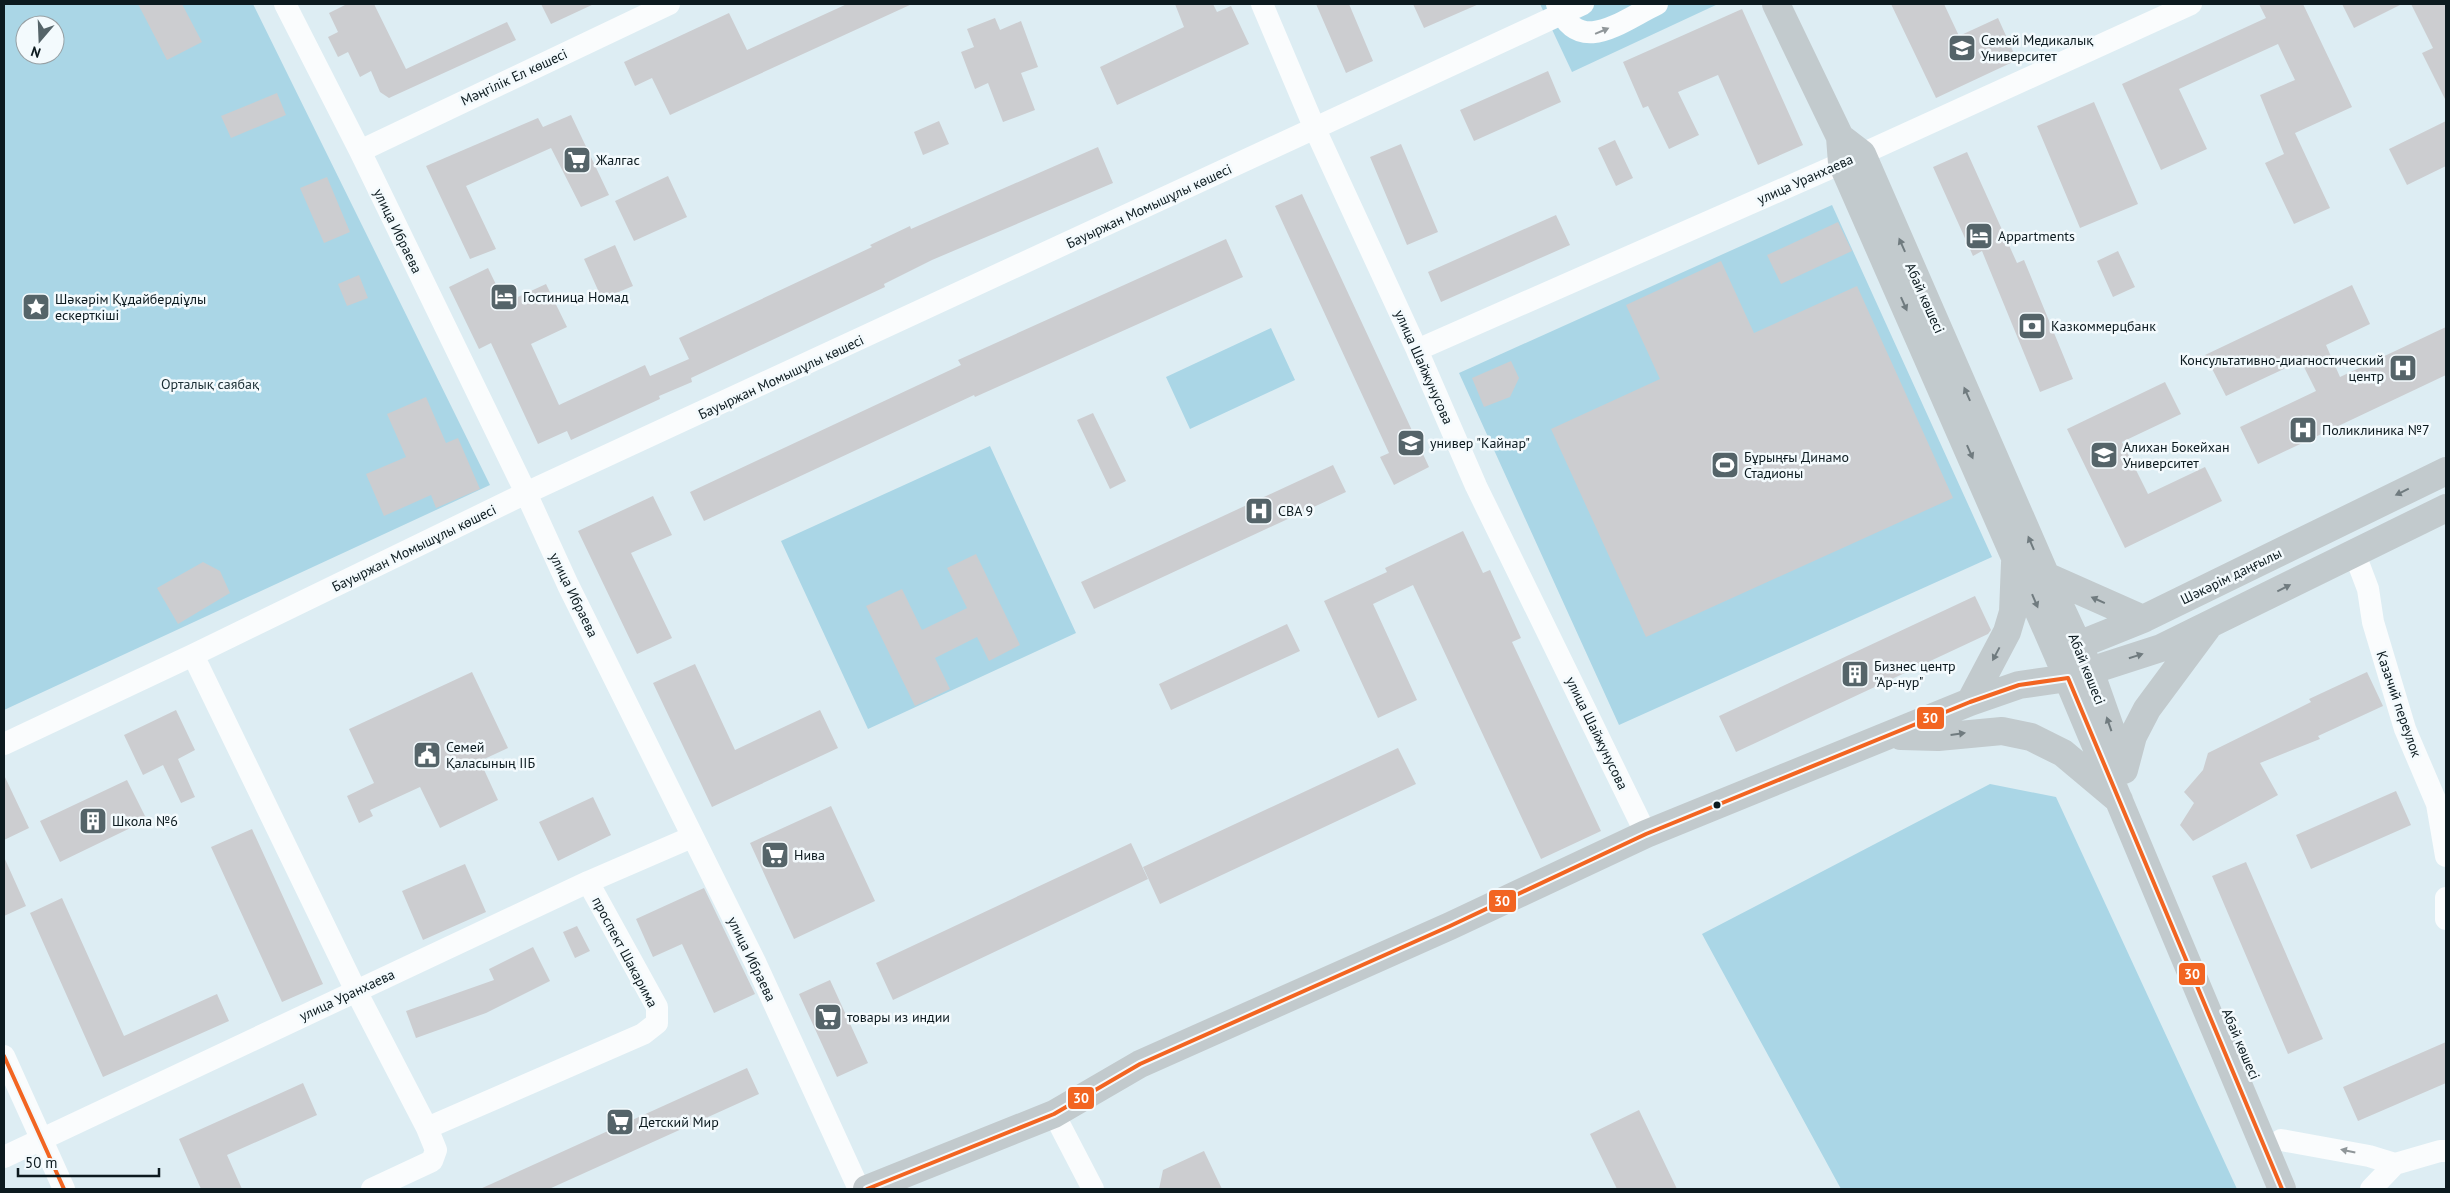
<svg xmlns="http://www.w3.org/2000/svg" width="2450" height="1193" viewBox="0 0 2450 1193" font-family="'PT Sans',sans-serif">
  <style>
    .green { fill: #aad6e6; fill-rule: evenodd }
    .building { fill: #cccdd0 }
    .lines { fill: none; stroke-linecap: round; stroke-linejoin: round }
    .minor { stroke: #fafcfd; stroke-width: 22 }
    .major { stroke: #c2cacd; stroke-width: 28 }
    .bus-1-casing { stroke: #f3fafd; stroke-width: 8 }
    .bus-1 { stroke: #f26522; stroke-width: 4 }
    .oneway { fill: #8f9699 }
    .oneway2 { fill: #707b7f }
    .bus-dot { fill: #0c1a1f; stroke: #f3fafd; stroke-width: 2 }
    .labels { text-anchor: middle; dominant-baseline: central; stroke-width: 5; stroke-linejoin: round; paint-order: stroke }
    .poi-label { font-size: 14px; fill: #0c1a1f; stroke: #f3fafd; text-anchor: start }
    .street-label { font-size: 14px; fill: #0c1a1f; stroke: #f3fafd }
    .park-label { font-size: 14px; fill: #192d33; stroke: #f3fafd }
    .line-badge { stroke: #f3fafd; stroke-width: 2 }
    .badge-label { font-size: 14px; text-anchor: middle; font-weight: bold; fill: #fff }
  </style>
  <rect width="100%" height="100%" fill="#ddedf3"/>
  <!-- green -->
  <path class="green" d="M4,4H253L490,485L4,710ZM25,25H55V55H25Z
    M1540,4H1718L1572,72Z
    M1832,205L1992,557L1619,725L1459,373Z
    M1271,328L1295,380L1190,429L1166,377Z
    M990,446L1076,633L868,729L781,541Z
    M1990,784L2056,797L2237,1189H1841L1702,934Z"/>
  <!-- building -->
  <path class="building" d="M138,4H182L202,42L167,60Z
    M347,4H374L406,69L507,22L516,40L389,98L380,92L371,71L360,77L348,52L338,57L328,37L338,32L329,13Z
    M541,4H594L551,24Z
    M847,4H912L670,115L652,78L635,86L624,62L729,13L747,50Z
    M1175,4H1213L1217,12L1231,6L1249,44L1117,105L1100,67L1184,27Z
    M1316,4H1349L1373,61L1346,73Z
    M1413,4H1479L1424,28Z
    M1891,4H1944L1959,36L1998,18L2017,60L1936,98Z
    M2259,4H2303L2352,107L2295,133L2330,208L2294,224L2265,163L2284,154L2260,95L2295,80L2278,44L2179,89L2207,149L2161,170L2122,84L2266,18Z
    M2342,4H2402L2354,28Z
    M2411,4H2446V101L2422,53L2433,48Z
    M1742,9L1803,145L1758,165L1718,75L1678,92L1699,135L1669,149L1648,106L1643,108L1623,62Z
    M995,18L1000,30L1021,21L1038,67L1021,73L1035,110L1003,122L988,83L975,89L961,52L974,47L967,29Z
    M1548,71L1561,102L1474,141L1460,110Z
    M277,93L286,115L231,138L221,116Z
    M2094,102L2138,204L2080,228L2037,126Z
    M571,115L609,195L581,207L551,148L466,186L496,249L470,259L426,166L538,118L543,127Z
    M939,121L949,144L923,155L914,132Z
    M2446,121V166L2407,185L2389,149Z
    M1615,140L1633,178L1616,186L1598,148Z
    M1401,144L1438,232L1407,245L1370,157Z
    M1098,147L1113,183L932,260L884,284L885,287L691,378L692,382L659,396L660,399L571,440L567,431L538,444L491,343L479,349L449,287L488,268L505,303L546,284L567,327L531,344L559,405L645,365L650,376L689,359L679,338L872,247L870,245L910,226L911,229Z
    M1967,152L2017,263L2024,260L2073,379L2040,392L1982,251L1973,256L1933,167Z
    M668,176L687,217L634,241L615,201Z
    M327,177L350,232L324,243L300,188Z
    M1302,194L1429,467L1394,485L1380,457L1389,453L1275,206Z
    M1556,215L1570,245L1441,302L1428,272Z
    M1838,222L1852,251L1781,284L1767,255Z
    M1226,239L1243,277L975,397L974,395L704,521L690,492L961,365L958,360Z
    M615,245L633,286L602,299L584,259Z
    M2118,251L2135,287L2113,297L2097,261Z
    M1721,261L1754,333L1857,286L1953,498L1646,637L1551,429L1660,379L1626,305Z
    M359,275L368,298L347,306L338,284Z
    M2352,285L2370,324L2326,345L2340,377L2446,327V375L2258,464L2240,427L2316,391L2301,361L2226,396L2205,355Z
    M1511,361L1519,378L1510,397L1484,407L1472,378Z
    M2165,382L2181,414L2122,442L2148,494L2205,467L2222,501L2125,548L2067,429Z
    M426,397L446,443L458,438L480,489L436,508L431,495L384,516L366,474L406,457L387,414Z
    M1093,413L1126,481L1110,489L1077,420Z
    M1333,465L1346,492L1094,609L1081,582Z
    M653,496L672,535L631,553L672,638L637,654L578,531Z
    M1463,531L1483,573L1490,570L1521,638L1512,642L1601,831L1541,859L1413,585L1373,604L1417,700L1378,718L1324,601L1387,572L1385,568Z
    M976,554L1020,645L989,661L977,637L935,658L950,689L915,706L866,606L902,589L922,630L967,608L947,568Z
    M203,562L220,571L230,593L178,624L157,588Z
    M1975,596L1991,630L1988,634L1736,752L1719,716Z
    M1287,624L1300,651L1171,710L1159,684Z
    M695,664L735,750L820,710L838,748L712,807L653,683Z
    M472,672L508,748L480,761L498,800L440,828L420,787L370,810L373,816L359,823L347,796L374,783L349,729Z
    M2367,672L2383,706L2318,736L2320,739L2260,763L2278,795L2193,841L2180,825L2194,803L2184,792L2203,770L2208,753L2311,702L2309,699Z
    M176,710L195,750L178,759L195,797L181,803L163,765L143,775L124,735Z
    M1398,748L1416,784L1160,904L1143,867Z
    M4,775L29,828L4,840Z
    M127,780L147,820L60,862L40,821Z
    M2396,791L2411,825L2311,869L2296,835Z
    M593,797L611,835L558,861L539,822Z
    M831,806L875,901L794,939L750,843Z
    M252,829L323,984L282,1002L211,847Z
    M1131,843L1148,879L893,1000L876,963Z
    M4,857L26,906L4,916Z
    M2246,862L2323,1039L2288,1054L2212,876Z
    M465,864L486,912L423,940L402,891Z
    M704,888L755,994L714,1013L682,944L653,957L636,919Z
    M62,898L124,1036L217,994L229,1021L103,1077L30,913Z
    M577,926L590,951L575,958L563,932Z
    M533,947L550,981L486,1013L416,1038L406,1011L494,980L489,969Z
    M830,980L868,1063L837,1077L799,994Z
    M2446,1042V1083L2358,1121L2343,1087Z
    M747,1068L759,1094L549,1189H480Z
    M303,1083L317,1115L227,1155L242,1189H201L179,1139Z
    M1639,1110L1677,1189H1617L1590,1134Z
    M1204,1151L1222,1189H1159L1163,1170Z"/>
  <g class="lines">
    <!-- minor -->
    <path class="minor" d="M285,4L360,151L526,493L568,585L756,964L859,1189
      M1262,4L1315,129L1417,350L1476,486L1646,834
      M1557,4C1579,58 1621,21 1657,4
      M360,151L669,4
      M1417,350L1842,163L2191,4
      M2354,552L2368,589L2373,622L2405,729L2437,804L2446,856
      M193,655L356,991L427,1128
      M4,744L193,655L526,493L1583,4
      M2446,898V919
      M4,1056L64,1189
      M1054,1114L1093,1189
      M2281,1140L2369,1156L2395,1164
      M4,1157L588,882L692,837
      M372,1189L432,1161L436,1150L427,1128L643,1034L657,1023V1007L588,882
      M2371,1189L2395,1164L2440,1151H2446"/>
    <!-- major -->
    <path class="major" d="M1776,4L1840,137L1842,163L2057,653L2282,1189
      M1840,137L1862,154L2046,576L2090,671L2120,756
      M2046,576L2143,619
      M2061,652L2143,619L2446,471
      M1970,702L2007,632L2013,612L2015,563
      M1901,736L1938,737L2002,731L2031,737L2063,753L2119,800
      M2124,770L2133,736L2147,709L2207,628
      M867,1189L1054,1114L1140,1064L1450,926L1646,834L1970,702L2019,685L2068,678L2161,648L2446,508"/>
    <defs>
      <path id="bus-1" d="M4,1056L64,1189
        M867,1189L1054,1114L1140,1064L1450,926L1646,834L1970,702L2019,685L2068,678L2282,1189"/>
    </defs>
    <!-- bus-1 casing -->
    <use href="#bus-1" class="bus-1-casing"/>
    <!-- bus-1 -->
    <use href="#bus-1" class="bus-1"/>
  </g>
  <!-- one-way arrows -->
  <defs><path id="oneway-solid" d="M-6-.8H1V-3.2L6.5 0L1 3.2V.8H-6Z" transform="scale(1.25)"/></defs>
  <g class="oneway">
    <use href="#oneway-solid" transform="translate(1602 31) rotate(-23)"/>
    <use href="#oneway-solid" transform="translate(2348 1151) rotate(-168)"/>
  </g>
  <g class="oneway2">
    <use href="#oneway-solid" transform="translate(1902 245) rotate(-114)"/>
    <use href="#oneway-solid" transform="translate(1904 304) rotate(66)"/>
    <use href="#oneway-solid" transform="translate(1967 394) rotate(-114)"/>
    <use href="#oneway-solid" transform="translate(1970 452) rotate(66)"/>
    <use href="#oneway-solid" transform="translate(2402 492) rotate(154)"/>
    <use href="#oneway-solid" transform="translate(2031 543) rotate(-113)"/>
    <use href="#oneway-solid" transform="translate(2284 588) rotate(-27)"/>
    <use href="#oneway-solid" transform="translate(2098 600) rotate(-156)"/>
    <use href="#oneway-solid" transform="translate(2035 601) rotate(67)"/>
    <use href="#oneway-solid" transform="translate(1996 654) rotate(118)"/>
    <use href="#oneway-solid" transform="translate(2136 656) rotate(-18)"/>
    <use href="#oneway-solid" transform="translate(2109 724) rotate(-109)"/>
    <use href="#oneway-solid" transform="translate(1958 734) rotate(-8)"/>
  </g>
  <!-- icons -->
  <defs>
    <symbol id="university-square" viewBox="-11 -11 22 22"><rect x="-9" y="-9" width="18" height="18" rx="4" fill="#556469" stroke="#f3fafd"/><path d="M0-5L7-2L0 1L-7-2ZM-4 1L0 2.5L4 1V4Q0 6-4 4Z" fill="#fff"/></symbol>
    <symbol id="supermarket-square" viewBox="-11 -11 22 22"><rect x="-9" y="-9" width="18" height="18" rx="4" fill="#556469" stroke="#f3fafd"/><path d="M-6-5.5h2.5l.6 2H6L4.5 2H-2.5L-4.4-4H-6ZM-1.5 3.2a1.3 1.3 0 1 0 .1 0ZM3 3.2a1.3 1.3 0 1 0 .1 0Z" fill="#fff"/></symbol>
    <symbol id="hotel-square" viewBox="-11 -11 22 22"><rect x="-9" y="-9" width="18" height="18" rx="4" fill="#556469" stroke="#f3fafd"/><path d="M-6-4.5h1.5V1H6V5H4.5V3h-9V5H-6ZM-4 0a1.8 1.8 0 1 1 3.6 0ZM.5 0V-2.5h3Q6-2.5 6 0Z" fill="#fff"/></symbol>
    <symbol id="sight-square" viewBox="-11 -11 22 22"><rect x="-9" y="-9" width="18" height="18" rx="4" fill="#556469" stroke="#f3fafd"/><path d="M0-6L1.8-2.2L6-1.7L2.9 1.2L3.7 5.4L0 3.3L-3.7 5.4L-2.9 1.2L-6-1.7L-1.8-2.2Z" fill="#fff"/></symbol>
    <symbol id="bank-square" viewBox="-11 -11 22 22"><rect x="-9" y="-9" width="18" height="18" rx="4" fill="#556469" stroke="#f3fafd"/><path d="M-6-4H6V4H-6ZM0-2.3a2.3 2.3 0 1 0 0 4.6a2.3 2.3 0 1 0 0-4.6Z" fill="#fff"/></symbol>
    <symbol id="hospital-square" viewBox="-11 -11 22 22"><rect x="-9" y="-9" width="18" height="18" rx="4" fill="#556469" stroke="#f3fafd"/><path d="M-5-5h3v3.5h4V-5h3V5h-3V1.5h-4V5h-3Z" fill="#fff"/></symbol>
    <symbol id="stadium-square" viewBox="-11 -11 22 22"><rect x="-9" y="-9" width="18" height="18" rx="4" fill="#556469" stroke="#f3fafd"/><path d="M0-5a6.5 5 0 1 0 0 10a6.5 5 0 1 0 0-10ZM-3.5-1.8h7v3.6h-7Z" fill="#fff"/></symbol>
    <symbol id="building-square" viewBox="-11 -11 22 22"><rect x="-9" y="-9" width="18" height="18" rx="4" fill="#556469" stroke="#f3fafd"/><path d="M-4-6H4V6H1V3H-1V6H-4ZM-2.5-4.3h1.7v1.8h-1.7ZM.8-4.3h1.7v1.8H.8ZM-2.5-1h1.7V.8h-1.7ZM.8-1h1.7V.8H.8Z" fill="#fff"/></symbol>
    <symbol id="civic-square" viewBox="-11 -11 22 22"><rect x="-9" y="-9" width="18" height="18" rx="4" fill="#556469" stroke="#f3fafd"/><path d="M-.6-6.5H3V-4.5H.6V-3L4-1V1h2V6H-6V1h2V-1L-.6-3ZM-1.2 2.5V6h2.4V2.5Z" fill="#fff"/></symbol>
  </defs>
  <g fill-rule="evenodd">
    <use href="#university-square" x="1946" y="32" width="32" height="32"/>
    <use href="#supermarket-square" x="561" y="144" width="32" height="32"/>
    <use href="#hotel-square" x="1963" y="220" width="32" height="32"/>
    <use href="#hotel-square" x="488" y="281" width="32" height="32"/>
    <use href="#sight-square" x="20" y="291" width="32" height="32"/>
    <use href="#bank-square" x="2016" y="310" width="32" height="32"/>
    <use href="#hospital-square" x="2387" y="352" width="32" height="32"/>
    <use href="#hospital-square" x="2287" y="414" width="32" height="32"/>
    <use href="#university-square" x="1395" y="427" width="32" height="32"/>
    <use href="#university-square" x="2088" y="439" width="32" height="32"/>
    <use href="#stadium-square" x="1709" y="449" width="32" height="32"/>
    <use href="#hospital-square" x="1243" y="495" width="32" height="32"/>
    <use href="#building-square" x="1839" y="658" width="32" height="32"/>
    <use href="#civic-square" x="411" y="739" width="32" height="32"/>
    <use href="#building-square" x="77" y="805" width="32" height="32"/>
    <use href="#supermarket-square" x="759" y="839" width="32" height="32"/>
    <use href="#supermarket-square" x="812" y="1001" width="32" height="32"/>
    <use href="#supermarket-square" x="604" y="1106" width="32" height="32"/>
  </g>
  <!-- markers -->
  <circle class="bus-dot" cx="1717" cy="805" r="4.5"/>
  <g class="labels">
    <!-- poi labels -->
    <g class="poi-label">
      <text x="1981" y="40">Семей Медикалық<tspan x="1981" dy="16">Университет</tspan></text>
      <text x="596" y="160">Жалгас</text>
      <text x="1998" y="236">Appartments</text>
      <text x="523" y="297">Гостиница Номад</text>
      <text x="55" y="299">Шәкәрім Құдайбердіұлы<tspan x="55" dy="16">ескерткіші</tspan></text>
      <text x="2051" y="326">Казкоммерцбанк</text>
      <text x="2384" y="360" text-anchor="end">Консультативно-диагностический<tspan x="2384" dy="16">центр</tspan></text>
      <text x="2322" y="430">Поликлиника №7</text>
      <text x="1430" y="443">универ "Кайнар"</text>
      <text x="2123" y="447">Алихан Бокейхан<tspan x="2123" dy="16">Университет</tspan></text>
      <text x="1744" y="457">Бұрыңғы Динамо<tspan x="1744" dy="16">Стадионы</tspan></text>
      <text x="1278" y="511">СВА 9</text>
      <text x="1874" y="666">Бизнес центр<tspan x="1874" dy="16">"Ар-нур"</tspan></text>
      <text x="446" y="747">Семей<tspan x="446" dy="16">Қаласының ІІБ</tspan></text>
      <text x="112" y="821">Школа №6</text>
      <text x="794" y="855">Нива</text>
      <text x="847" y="1017">товары из индии</text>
      <text x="639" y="1122">Детский Мир</text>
    </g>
    <!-- street labels -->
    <g class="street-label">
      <text transform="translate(514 77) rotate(-25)">Мәңгілік Ел көшесі</text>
      <text transform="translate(1805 179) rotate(-24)">улица Уранхаева</text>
      <text transform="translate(1149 206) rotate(-25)">Бауыржан Момышұлы көшесі</text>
      <text transform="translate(398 231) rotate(64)">улица Ибраева</text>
      <text transform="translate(1925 298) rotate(66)">Абай көшесі</text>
      <text transform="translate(1424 367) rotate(66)">улица Шайжунусова</text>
      <text transform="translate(781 377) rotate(-25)">Бауыржан Момышұлы көшесі</text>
      <text transform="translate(414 548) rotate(-26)">Бауыржан Момышұлы көшесі</text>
      <text transform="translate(2231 576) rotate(-26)">Шәкәрім даңғылы</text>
      <text transform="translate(574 595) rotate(64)">улица Ибраева</text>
      <text transform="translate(2087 669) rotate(68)">Абай көшесі</text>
      <text transform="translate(2399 704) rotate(71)">Казачий переулок</text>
      <text transform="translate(1597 733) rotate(64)">улица Шайжунусова</text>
      <text transform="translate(625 952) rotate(62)">проспект Шакарима</text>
      <text transform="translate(752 959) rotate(64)">улица Ибраева</text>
      <text transform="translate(347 995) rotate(-25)">улица Уранхаева</text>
      <text transform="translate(2241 1044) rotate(67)">Абай көшесі</text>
    </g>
    <!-- park labels -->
    <g class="park-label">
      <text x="210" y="384">Орталық саябақ</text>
    </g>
  </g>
  <g class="line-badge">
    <rect x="1916" y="706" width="29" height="24" rx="5" fill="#f26522"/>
    <rect x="1488" y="889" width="29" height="24" rx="5" fill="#f26522"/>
    <rect x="2178" y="962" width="28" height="24" rx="5" fill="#f26522"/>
    <rect x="1067" y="1086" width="28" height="24" rx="5" fill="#f26522"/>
  </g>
  <g class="badge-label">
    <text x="1930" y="723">30</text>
    <text x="1502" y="906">30</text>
    <text x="2192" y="979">30</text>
    <text x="1081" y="1103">30</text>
  </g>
  <!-- border -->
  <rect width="2450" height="1193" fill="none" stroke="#0c1a1f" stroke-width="10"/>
  <!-- north arrow -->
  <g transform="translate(40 40) rotate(199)"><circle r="24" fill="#f3fafd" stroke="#97a0a4"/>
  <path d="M0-4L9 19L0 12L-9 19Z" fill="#556469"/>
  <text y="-8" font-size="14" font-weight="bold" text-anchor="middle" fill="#0c1a1f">N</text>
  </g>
  <!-- scale -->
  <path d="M18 1168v8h141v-8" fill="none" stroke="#0c1a1f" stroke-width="2.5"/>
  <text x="25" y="1168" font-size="15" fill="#0c1a1f" stroke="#f3fafd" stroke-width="4" paint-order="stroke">50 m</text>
</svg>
